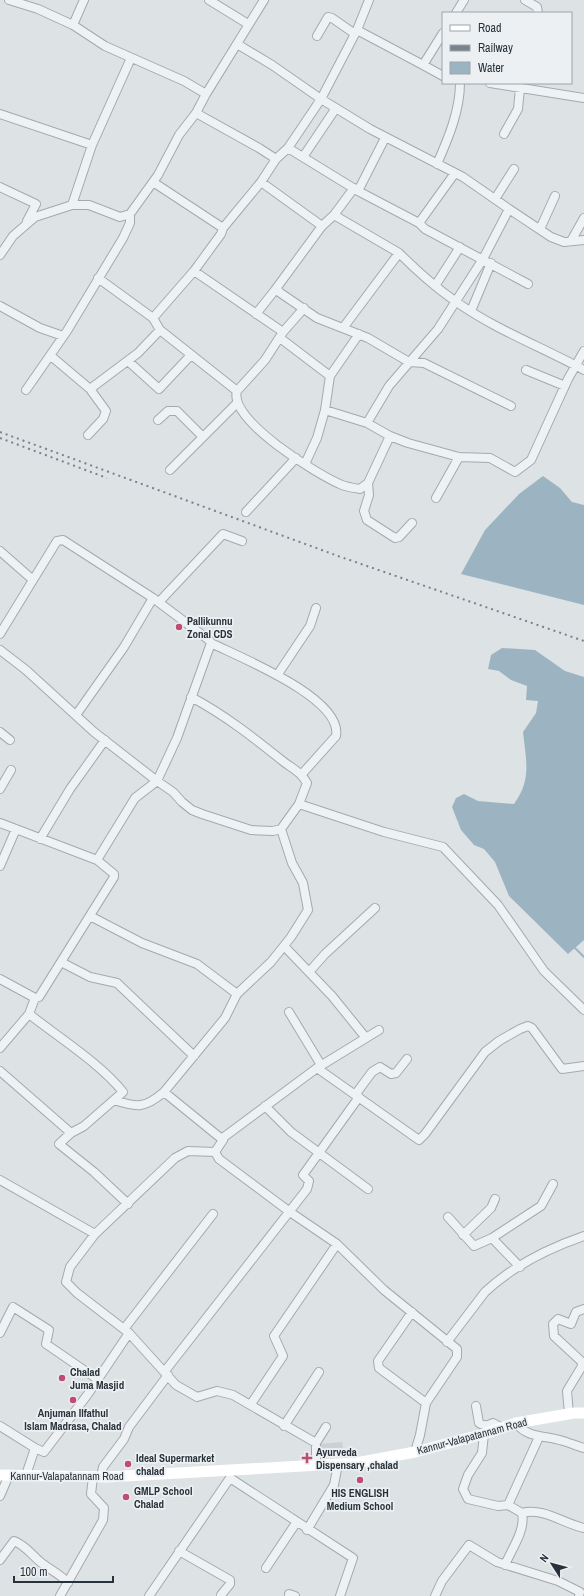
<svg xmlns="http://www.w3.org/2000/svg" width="584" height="1596" viewBox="0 0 584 1596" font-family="'Archivo Narrow',sans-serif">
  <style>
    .built { fill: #ccd1d6 }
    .water { fill: #9cb4c2 }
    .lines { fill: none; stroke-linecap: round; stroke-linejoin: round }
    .stream { stroke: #9cb4c2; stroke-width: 2 }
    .street-casing { stroke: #a3aaae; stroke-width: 10 }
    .street { stroke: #eff2f4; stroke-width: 8 }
    .secondary { stroke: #fff; stroke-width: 11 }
    .rail { stroke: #78838d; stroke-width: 2; stroke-dasharray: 2 4; stroke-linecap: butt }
    .poi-dot { fill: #be4e71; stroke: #ecf0f3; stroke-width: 1.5 }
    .labels { text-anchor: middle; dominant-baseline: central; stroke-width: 3.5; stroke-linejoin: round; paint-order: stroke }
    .poi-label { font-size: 11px; font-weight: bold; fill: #28323a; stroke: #ecf0f3; text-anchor: start }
    .street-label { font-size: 11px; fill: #28323a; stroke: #ecf0f3 }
  </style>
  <rect width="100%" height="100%" fill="#dde2e5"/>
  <!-- built -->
  <path class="built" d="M342,1442L344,1454L318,1455L319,1444Z"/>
  <!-- water -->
  <path class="water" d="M543,476L560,488L572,502L584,505V605L461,574L485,530L519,494Z
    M502,648L535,650L565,671L584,677V940L568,954L509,896L495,862L484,849L474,845L461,830L452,807L456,798L464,794L478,801L514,804C532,779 526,761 523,732L536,713L538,701L526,700L527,686L511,680L499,671L488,669L491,655Z"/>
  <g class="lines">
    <!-- stream -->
    <path class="stream" d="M574,947L584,957"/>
    <defs>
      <path id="street" d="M209,0L248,24
        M525,0L537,7L538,13
        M456,13L464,0
        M73,25L84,0
        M357,30L423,65L443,33
        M317,36L328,17L332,18L355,34
        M237,44L272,65L321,99L370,129L463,177L509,209L483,259L438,329L389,386L367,423L390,436L408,443L459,457L490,458L515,472L531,460L568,379L584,351
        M423,65L443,76
        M490,83L584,98
        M206,94L264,0
        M196,113L259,148L276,159
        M0,114L92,145
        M504,134L518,109L520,88
        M288,148L358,191L419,223L425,229L528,284
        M303,157L336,108
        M437,164C448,139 460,111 460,83
        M153,182L223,228
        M261,182L322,226
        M0,187L36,204L27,221
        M354,188L334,215L322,226L275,290L277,288L279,292L317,318L368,338L409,362L424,363L511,406
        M358,191L385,138
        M495,199L514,169
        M72,205L92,145L131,58
        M509,209L551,237L564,242L584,240
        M334,215L399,253
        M419,223L455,173
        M540,229L555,196
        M571,241L584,218
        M0,255L13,236L35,217L72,205H89L120,217L130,214L158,175L179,135L196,113L206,94L184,81L105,46L73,25L38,9L9,0
        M194,271L283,332
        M435,286L460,247
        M0,306L40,328L63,336
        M304,308L283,332L265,360L237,391C228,420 318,475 342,485C347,487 354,488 360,489L368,483L390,436
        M471,311L491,263
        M256,314L275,290
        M153,318L194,271L221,234L223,228L261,182L276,159L288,148L321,99L357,30L369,0
        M343,328L399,253C417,271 435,287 455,301C494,329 542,347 584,370
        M160,330L237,391
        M280,338L330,376
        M51,356L90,389L138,353L160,330L153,318L98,278
        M128,361L159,389L191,355
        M526,370L565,386
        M26,390L67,331L123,238L130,223V214
        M325,410L367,423
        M158,420L168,411H177L203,437
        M88,435L103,419L106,411L90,389
        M305,464L317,438L325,410L330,376L359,334
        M170,470L237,403
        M368,483L369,495L364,511L367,520L395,538L399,537L412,523
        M436,498L459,457
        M246,512L296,458
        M0,551L33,580L57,541L63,540L153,598L209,640L211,643L177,738L157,781L173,792L182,802L192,810L202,814L251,830L273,831L281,829L299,804L384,832L443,847L498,905L544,971L584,1010
        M159,602L223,534L242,541
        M0,634L33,580
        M211,643C239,657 343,698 336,736L302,774
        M0,650L26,670L94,732L157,781L135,798L97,860
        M278,674L310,626L316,608
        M191,697C225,715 254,738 284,762C293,769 301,772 307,783L299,804
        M76,715L124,647L153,598
        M0,732L10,740
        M0,789L11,770
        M0,823L97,860L114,874V877L39,997L35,998L29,1014L0,1048
        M40,839L70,789L105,740
        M0,866L16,829
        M90,916L142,943L197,964L237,994
        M284,946L332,996L366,1038
        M61,962L90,977L117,983L194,1056
        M309,972L325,954L375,908
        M0,979L35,998
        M289,1012L321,1065
        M29,1014C57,1036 101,1064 123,1092L84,1126L71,1133L59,1144L94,1172L128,1204
        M317,1068L379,1030
        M0,1071L71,1133
        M355,1095L372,1072L380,1067L391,1074L396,1073L407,1059
        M114,1100C138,1108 145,1108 164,1092
        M265,1106L291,1132L368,1189
        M223,1140L224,1137L317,1068L419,1140L425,1134L485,1052L499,1041L520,1029L528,1026L532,1028L562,1069L584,1066
        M215,1152L188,1151L175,1158L95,1234L70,1267L66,1282L77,1293L129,1333L176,1385L197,1397L217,1391L233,1395L316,1443L326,1427
        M215,1152L219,1159L290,1212L337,1244L384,1290L457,1349V1357L426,1403L420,1435L415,1452
        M215,1152L223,1140L164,1092L225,1018L237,994L271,962L291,937L308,910L303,883L292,863L281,829
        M0,1180L95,1234
        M448,1217L474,1246L492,1238L520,1267
        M463,1235L491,1208L495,1199
        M492,1238L541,1206L553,1184
        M412,1312L378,1361L379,1368L426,1403
        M124,1329L213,1214
        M0,1333L13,1307L49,1330L46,1344L97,1379
        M447,1342L485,1292C513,1266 549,1248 584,1236
        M165,1371L307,1189L309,1181L303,1175L359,1097
        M251,1404L283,1356L274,1336L337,1244
        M476,1406L479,1423C484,1427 488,1425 493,1423L502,1428
        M569,1414L567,1391L582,1366L581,1361L554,1336L553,1324L558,1319L571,1324L576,1312L584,1309
        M516,1423C528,1439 546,1435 563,1441C570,1443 577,1446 584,1448
        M0,1426L35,1448
        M284,1426L319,1372
        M484,1434L482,1453L468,1475L463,1489L468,1499L498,1506L508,1505L522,1513C526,1530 511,1550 505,1565
        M316,1466V1443
        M26,1475L35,1448L44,1452L88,1394L129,1333
        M101,1477L103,1467L124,1439L129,1427L168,1375
        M230,1478L353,1558L340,1596
        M0,1496L9,1475
        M508,1505L539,1437
        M522,1513C543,1507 564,1524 584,1528
        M307,1530L334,1485L338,1464
        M179,1551L230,1580V1584L221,1595
        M0,1560L14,1541C27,1546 33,1557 43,1564C52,1571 60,1574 68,1583
        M266,1568L296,1523
        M289,1594L295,1596
        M60,1596L103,1520L104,1508L91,1494L93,1477
        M149,1596L230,1478V1474
        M435,1596L442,1581L469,1545L497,1562L558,1581L580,1592L579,1596"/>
    </defs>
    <!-- street casing -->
    <use href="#street" class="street-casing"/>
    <!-- street -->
    <use href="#street" class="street"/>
    <!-- secondary -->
    <path class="secondary" d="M0,1475L107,1477L356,1463L415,1452L484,1434L516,1423L574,1413H584"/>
    <!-- rail -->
    <path class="rail" d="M0,432L338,556L584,641
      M0,438L107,478"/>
  </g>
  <!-- markers -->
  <g class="poi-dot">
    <circle cx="179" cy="627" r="4"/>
    <circle cx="62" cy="1378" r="4"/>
    <circle cx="73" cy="1400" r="4"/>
    <path d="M305 1452h4v4h4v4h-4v4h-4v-4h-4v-4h4z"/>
    <circle cx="128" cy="1464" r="4"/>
    <circle cx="360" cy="1480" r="4"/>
    <circle cx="126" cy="1497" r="4"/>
  </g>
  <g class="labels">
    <!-- poi labels -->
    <g class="poi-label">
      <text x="187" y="621">Pallikunnu<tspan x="187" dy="13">Zonal CDS</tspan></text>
      <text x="70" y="1372">Chalad<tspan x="70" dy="13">Juma Masjid</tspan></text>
      <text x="73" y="1413" text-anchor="middle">Anjuman Ilfathul<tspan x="73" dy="13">Islam Madrasa, Chalad</tspan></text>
      <text x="316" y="1452">Ayurveda<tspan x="316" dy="13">Dispensary ,chalad</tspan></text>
      <text x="136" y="1458">Ideal Supermarket<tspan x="136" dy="13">chalad</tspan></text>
      <text x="134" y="1491">GMLP School<tspan x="134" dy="13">Chalad</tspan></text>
      <text x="360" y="1493" text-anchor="middle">HIS ENGLISH<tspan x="360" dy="13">Medium School</tspan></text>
    </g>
    <!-- street labels -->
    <g class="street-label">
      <text transform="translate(472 1436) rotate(-15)">Kannur-Valapatannam Road</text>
      <text x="67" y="1476">Kannur-Valapatannam Road</text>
    </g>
  </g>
  <!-- legend -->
  <rect x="442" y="12" width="130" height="72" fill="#ecf0f3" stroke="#9ea4a9"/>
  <rect x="450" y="25" width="20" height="6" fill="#ffffff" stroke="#9ea4a9"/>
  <text x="478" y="32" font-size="12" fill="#28323a">Road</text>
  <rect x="450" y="45" width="20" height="6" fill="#78838d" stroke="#9ea4a9"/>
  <text x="478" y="52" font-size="12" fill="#28323a">Railway</text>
  <rect x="450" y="62" width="20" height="12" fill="#9cb4c2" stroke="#9ea4a9"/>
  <text x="478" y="72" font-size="12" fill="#28323a">Water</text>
  <!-- north arrow -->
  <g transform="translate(552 1564) rotate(306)" stroke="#ecf0f3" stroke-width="3" paint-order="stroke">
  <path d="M0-3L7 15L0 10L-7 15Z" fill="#28323a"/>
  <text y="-6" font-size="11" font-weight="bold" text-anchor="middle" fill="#28323a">N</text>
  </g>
  <!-- scale -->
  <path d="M14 1576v6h99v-6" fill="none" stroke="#28323a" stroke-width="2"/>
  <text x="20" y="1576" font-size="12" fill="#28323a" stroke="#ecf0f3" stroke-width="3" paint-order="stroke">100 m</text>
</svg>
